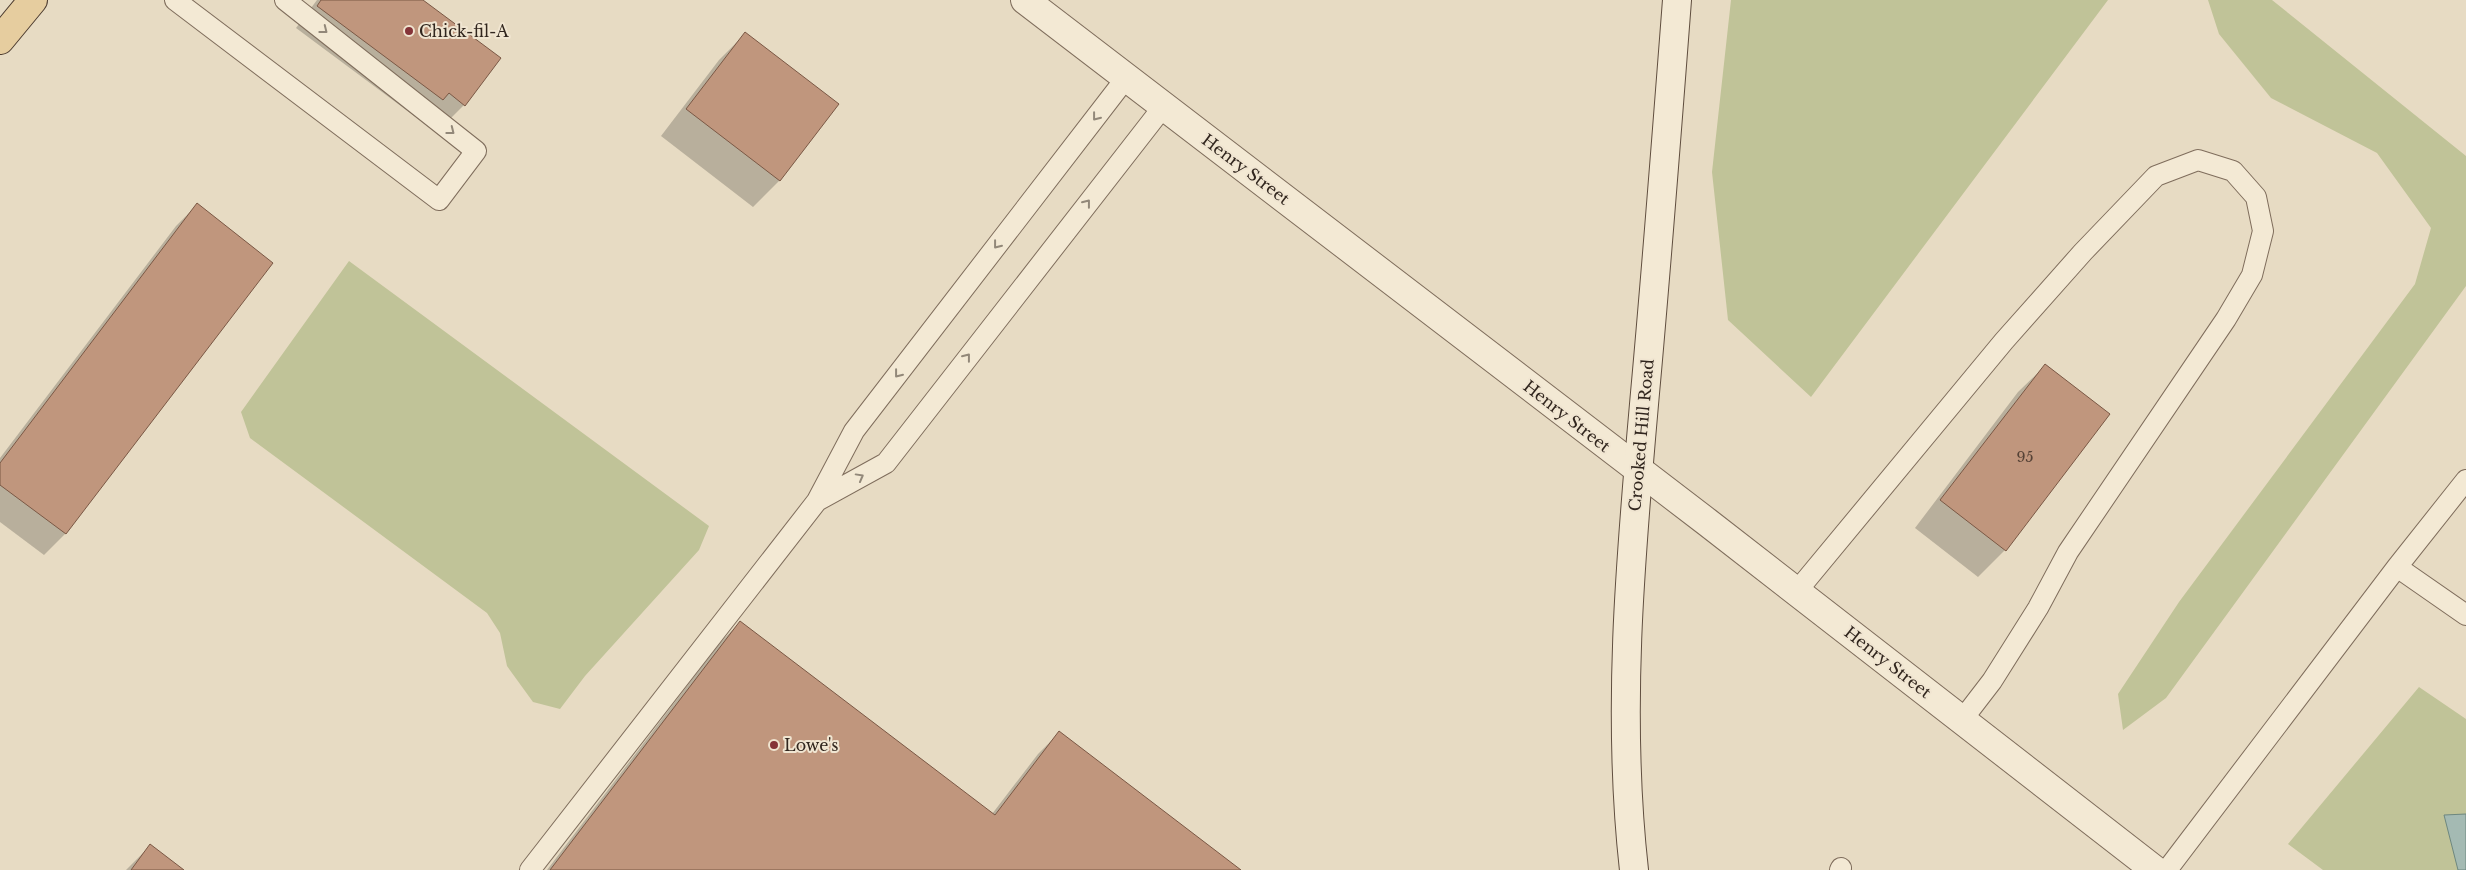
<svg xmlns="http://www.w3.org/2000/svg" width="2466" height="870" viewBox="0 0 2466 870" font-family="'Libre Baskerville',serif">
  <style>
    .green { fill: #c0c398 }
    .water { fill: #a4bab3; stroke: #6d877f }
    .shadow { fill: #0003 }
    .building { fill: #c0967d; stroke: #7a5845 }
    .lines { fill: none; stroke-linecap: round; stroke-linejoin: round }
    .service-casing { stroke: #7f6d5c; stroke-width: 22 }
    .minor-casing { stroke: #7f6d5c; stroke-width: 30 }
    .secondary-casing { stroke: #604e3f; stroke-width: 30 }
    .primary-casing { stroke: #4d3c30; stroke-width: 30 }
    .service { stroke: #f3e9d4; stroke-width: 20 }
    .minor { stroke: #f3e9d4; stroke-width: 28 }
    .secondary { stroke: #f3e9d4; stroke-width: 28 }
    .primary { stroke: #e6cd9f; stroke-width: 28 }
    .oneway { stroke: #928879 }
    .poi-dot { fill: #853438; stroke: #f0e5d1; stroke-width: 2 }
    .labels { text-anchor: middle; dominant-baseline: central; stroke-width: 4; stroke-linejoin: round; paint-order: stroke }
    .number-label { font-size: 14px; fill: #554236 }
    .poi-label { font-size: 16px; fill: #31261e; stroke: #f0e5d1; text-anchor: start }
    .street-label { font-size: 16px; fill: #31261e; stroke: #f0e5d1 }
  </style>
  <rect width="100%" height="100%" fill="#e7dbc3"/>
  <!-- green -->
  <path class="green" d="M1731,0H2108L1811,397L1728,320L1712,172Z
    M2208,0H2272L2466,156V286L2166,698L2123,730L2118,694L2179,602L2415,284L2431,228L2377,153L2271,98L2219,34Z
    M349,261L709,526L699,550L585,676L560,709L533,702L507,666L500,633L487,613L250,438L241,412Z
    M2419,687L2466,719V870H2323L2288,844Z"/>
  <!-- water -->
  <path class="water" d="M2466,814V870H2458L2444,815Z"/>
  <!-- shadow -->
  <path class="shadow" d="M317,0H421L464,105L443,126L427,114L421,121L296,28Z
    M745,34L780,180L753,207L661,136L719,60Z
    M197,205L271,264L65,534L44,555L0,522V458L176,226Z
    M2045,366L2005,550L1978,577L1915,528L2018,392Z
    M740,622L992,814L1038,754L1059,733L1239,870H547L719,644Z
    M150,846L182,870H126Z"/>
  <!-- building -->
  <path class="building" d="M321,0H423L501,58L465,106L449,93L443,100L317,6Z
    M745,32L839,104L780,181L686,109Z
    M197,203L273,263L66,534L0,485V463Z
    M2045,364L2110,414L2006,551L1940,500Z
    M740,621L995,815L1059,731L1241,870H550Z
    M150,844L184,870H131Z"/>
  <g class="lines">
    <defs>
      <path id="service" d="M175,0L439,200L476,151L285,0
        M817,501L886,463L1163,107
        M2397,567L2466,615
        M1797,591L2004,341L2083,252L2156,176L2198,160L2233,171L2256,197L2263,231L2252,275L2226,319L2068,552L2038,608L1992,681L1962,720
        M530,870L817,501L854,431L1126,78
        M1840,870L1841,868
        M2167,870L2397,567L2466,480"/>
      <path id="minor" d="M1025,0L1707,522L2155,870"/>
      <path id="secondary" d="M1634,870C1616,711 1631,552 1645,393C1657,262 1667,131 1677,0"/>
      <path id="primary" d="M0,40L33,0"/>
    </defs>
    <!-- service casing -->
    <use href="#service" class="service-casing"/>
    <!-- minor casing -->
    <use href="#minor" class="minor-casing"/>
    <!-- secondary casing -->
    <use href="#secondary" class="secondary-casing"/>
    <!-- primary casing -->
    <use href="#primary" class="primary-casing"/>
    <!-- service -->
    <use href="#service" class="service"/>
    <!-- minor -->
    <use href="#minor" class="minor"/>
    <!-- secondary -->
    <use href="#secondary" class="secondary"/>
    <!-- primary -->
    <use href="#primary" class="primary"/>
  </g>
  <!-- one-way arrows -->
  <defs><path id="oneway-chevron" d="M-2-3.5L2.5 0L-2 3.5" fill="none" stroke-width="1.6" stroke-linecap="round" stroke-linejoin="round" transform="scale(1.25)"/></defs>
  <g class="oneway">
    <use href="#oneway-chevron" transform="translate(324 30) rotate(38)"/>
    <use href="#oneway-chevron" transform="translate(1096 117) rotate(128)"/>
    <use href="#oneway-chevron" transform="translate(451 131) rotate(38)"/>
    <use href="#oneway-chevron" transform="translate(1087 203) rotate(-52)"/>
    <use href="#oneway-chevron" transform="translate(997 245) rotate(128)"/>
    <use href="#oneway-chevron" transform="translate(967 357) rotate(-52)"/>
    <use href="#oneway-chevron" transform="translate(898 374) rotate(128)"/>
    <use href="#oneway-chevron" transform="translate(860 477) rotate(-29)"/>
  </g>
  <!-- markers -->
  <g class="poi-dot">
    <circle cx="409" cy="31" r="5"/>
    <circle cx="774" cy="745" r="5"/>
  </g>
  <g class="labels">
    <!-- number labels -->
    <g class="number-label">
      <text x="2025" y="457">95</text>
    </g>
    <!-- poi labels -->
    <g class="poi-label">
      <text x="419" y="31">Chick-fil-A</text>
      <text x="784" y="745">Lowe's</text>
    </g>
    <!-- street labels -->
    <g class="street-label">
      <text transform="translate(1246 169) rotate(37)">Henry Street</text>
      <text transform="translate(1567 416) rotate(38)">Henry Street</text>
      <text transform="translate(1641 435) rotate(-85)">Crooked Hill Road</text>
      <text transform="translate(1888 662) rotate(38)">Henry Street</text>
    </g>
  </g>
</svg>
